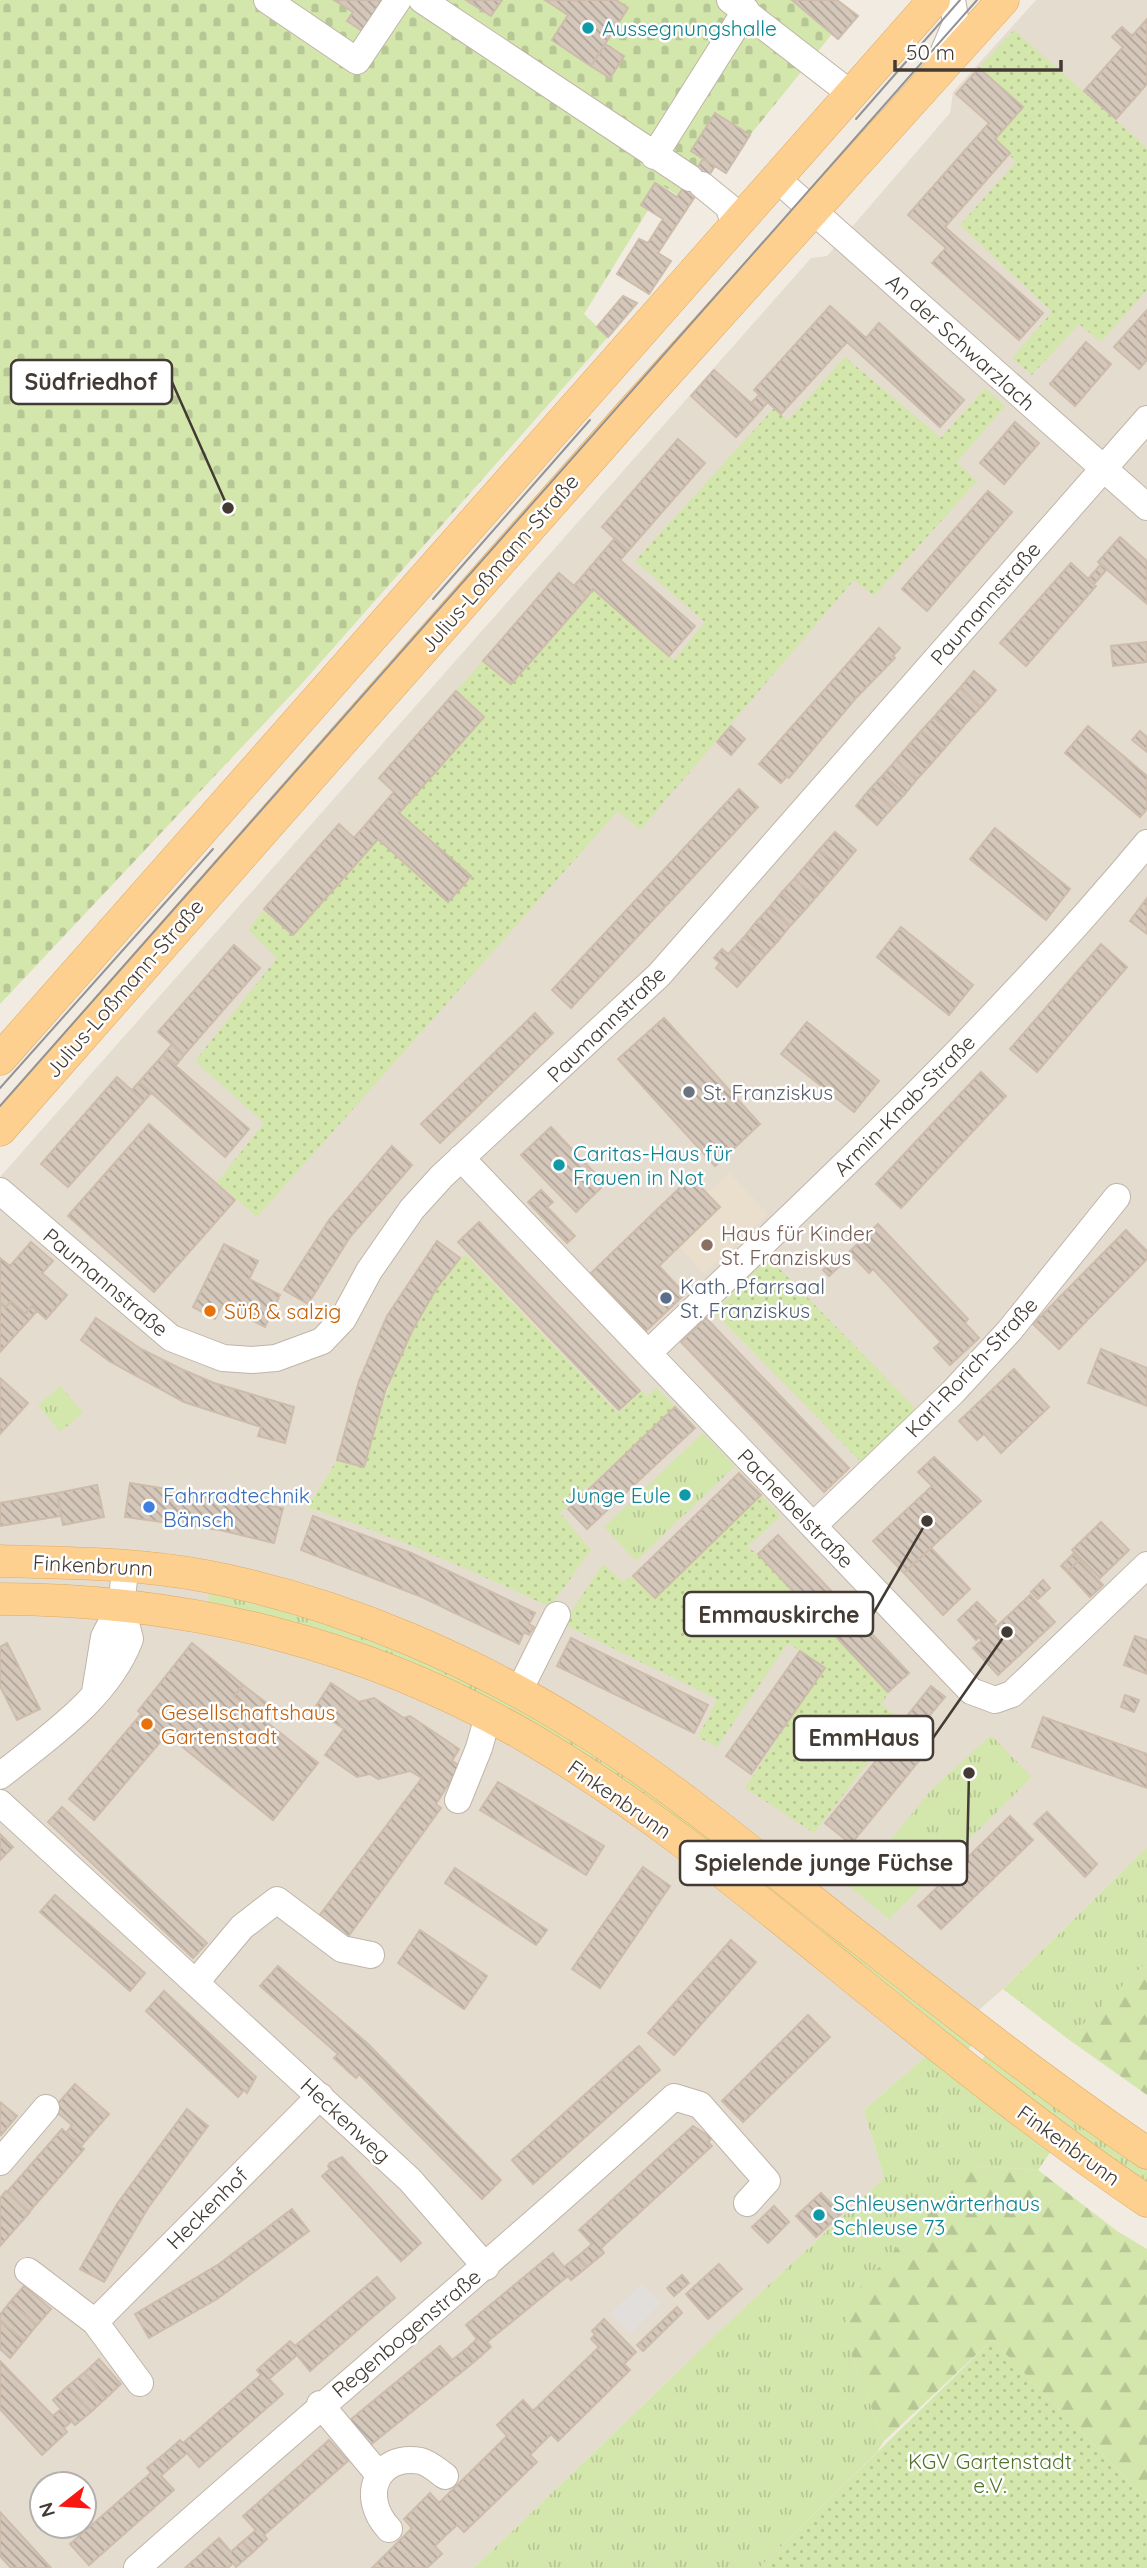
<svg xmlns="http://www.w3.org/2000/svg" width="1147" height="2568" viewBox="0 0 1147 2568" font-family="Quicksand,sans-serif">
  <style>
    .residential { fill: #e5dcd0; fill-rule: evenodd }
    .education { fill: #eadecc }
    .grass { fill: url(#grass-tufts) }
    .forest { fill: url(#forest-firs) }
    .cemetery { fill: url(#cemetery-stones) }
    .garden { fill: url(#garden-dots) }
    .parking { fill: #e1dedb }
    .building { fill: url(#building-back-hatch); stroke: #cdbcab; stroke-width: 2 }
    .lines { fill: none; stroke-linecap: round; stroke-linejoin: round }
    .minor-casing { stroke: #bfb4a8; stroke-width: 28 }
    .major-casing { stroke: #e1aa60; stroke-width: 33 }
    .minor { stroke: #fff; stroke-width: 26 }
    .major { stroke: #fdd090; stroke-width: 32 }
    .tram { stroke: #939393; stroke-width: 2 }
    .culture-dot { fill: #0f9aa8; stroke: #fff; stroke-width: 2.5 }
    .worship-dot { fill: #6b7280; stroke: #fff; stroke-width: 2.5 }
    .education-dot { fill: #8d6e63; stroke: #fff; stroke-width: 2.5 }
    .service-dot { fill: #5c6f8a; stroke: #fff; stroke-width: 2.5 }
    .food-dot { fill: #e8710a; stroke: #fff; stroke-width: 2.5 }
    .shop-dot { fill: #3f7fe0; stroke: #fff; stroke-width: 2.5 }
    .labels { text-anchor: middle; dominant-baseline: central; stroke-width: 5; stroke-linejoin: round; paint-order: stroke }
    .culture-label { font-size: 21px; fill: #0d838f; stroke: #fff; text-anchor: start }
    .street-label { font-size: 21px; fill: #423a33; stroke: #fff }
    .worship-label { font-size: 21px; fill: #5b616d; stroke: #fff; text-anchor: start }
    .education-label { font-size: 21px; fill: #785e54; stroke: #fff; text-anchor: start }
    .service-label { font-size: 21px; fill: #4e5e75; stroke: #fff; text-anchor: start }
    .food-label { font-size: 21px; fill: #c56008; stroke: #fff; text-anchor: start }
    .shop-label { font-size: 21px; fill: #366cbe; stroke: #fff; text-anchor: start }
    .park-label { font-size: 21px; fill: #4e7328; stroke: #fff }
    .leader { fill: none; stroke: #423a33; stroke-width: 2.5 }
    .callout-dot { fill: #423a33; stroke: #fff; stroke-width: 2.5 }
    .callout { fill: #fff; stroke: #423a33; stroke-width: 2.5 }
    .callout-label { font-size: 23px; text-anchor: middle; font-weight: bold; fill: #423a33 }
  </style>
  <defs>
    <pattern id="grass-tufts" width="24" height="20" patternUnits="userSpaceOnUse" patternTransform="scale(1.75)"><rect width="24" height="20" fill="#d3e6ab"/><path d="M3 7l-1-3M5 7V3M7 7l1-3M15 17l-1-3M17 17v-4M19 17l1-3" fill="none" stroke="#b6c694"/></pattern>
    <pattern id="forest-firs" width="22" height="20" patternUnits="userSpaceOnUse" patternTransform="scale(1.75)"><rect width="22" height="20" fill="#d3e6ab"/><path d="M5 1l3.5 6h-7zM16 11l3.5 6h-7z" fill="#b6c694"/></pattern>
    <pattern id="cemetery-stones" width="16" height="16" patternUnits="userSpaceOnUse" patternTransform="scale(1.75)"><rect width="16" height="16" fill="#d3e6ab"/><path d="M2 7V4a2 2 0 0 1 4 0v3zM10 15v-3a2 2 0 0 1 4 0v3z" fill="#b6c694"/></pattern>
    <pattern id="garden-dots" width="8" height="8" patternUnits="userSpaceOnUse" patternTransform="scale(1.75)"><rect width="8" height="8" fill="#d3e6ab"/><path d="M2 2h.1M6 6h.1" fill="none" stroke="#b6c694" stroke-width="1.8" stroke-linecap="round"/></pattern>
    <pattern id="building-back-hatch" width="6" height="6" patternUnits="userSpaceOnUse" patternTransform="scale(1.75)"><rect width="6" height="6" fill="#d5c8bb"/><path d="M-1 5l2 2M0 0l6 6M5-1l2 2" fill="none" stroke="#aea399"/></pattern>
  </defs>
  <rect width="100%" height="100%" fill="#f1ebe2"/>
  <!-- residential -->
  <path class="residential" d="M1036,0H1147V1847L1003,1989L864,2110L884,2178L730,2321L474,2568H0V1177L811,258L827,256L950,113L953,92ZM466,1254L618,1413L641,1391L647,1396L559,1513L453,1562L368,1527L307,1508L337,1460L364,1467L386,1389ZM42,2484H84V2526H42Z"/>
  <!-- education -->
  <path class="education" d="M730,1173L768,1214L704,1274L652,1217L691,1177L707,1193Z"/>
  <!-- grass -->
  <path class="grass" d="M61,1386L83,1413L60,1432L38,1405Z
    M703,1433L735,1466L636,1561L604,1527Z
    M210,1590C372,1626 520,1699 656,1794C706,1829 753,1870 802,1908L796,1915L652,1802L207,1605Z
    M991,1735L1032,1777L889,1919L840,1879L862,1861L875,1859L931,1790Z
    M1147,1847V1962L1068,2039L1003,1989Z
    M814,1918L973,2043L966,2052L808,1925Z
    M987,2053L1147,2168V2187L979,2064Z
    M926,2056L1052,2150L1038,2170L975,2166L846,2340L884,2441L877,2452L759,2568H474L730,2321L884,2178L864,2110Z"/>
  <!-- forest -->
  <path class="forest" d="M1147,1962V2095L1068,2039Z
    M975,2166L1038,2170L1117,2231L1147,2249V2500L992,2340L884,2441L846,2340L845,2303Z"/>
  <!-- cemetery -->
  <path class="cemetery" d="M0,0H792L832,34L750,135L714,113L691,151L708,163L685,200L663,186L584,314L608,337L305,680L0,1004Z"/>
  <!-- garden -->
  <path class="garden" d="M1014,30L1147,148V290L1101,342L1079,324L1032,375L1012,358L1052,312L960,225L1016,162L995,139L979,68Z
    M845,357L941,438L985,388L1005,406L957,462L977,481L874,596L854,580L640,830L618,811L257,1217L217,1182L264,1123L195,1061L277,958L248,930L264,909L293,935L378,839L449,901L470,876L399,813L484,717L456,691L483,661L511,684L593,589L674,660L705,622L635,561L774,408L788,420Z
    M466,1254L618,1413L642,1391L647,1396L656,1387L675,1407L560,1513L591,1550L550,1607C470,1570 391,1534 307,1508L337,1460L364,1467C383,1401 402,1334 444,1278C451,1270 456,1260 466,1254Z
    M769,1258L920,1413L865,1466L714,1312Z
    M761,1495L781,1516L747,1547L758,1554L888,1692L882,1705L901,1720L814,1833L745,1788L824,1668L788,1643L717,1747L698,1737L717,1699L563,1624L603,1564L623,1582L633,1576L655,1598Z
    M992,2340L1147,2500V2568H759Z"/>
  <!-- parking -->
  <path class="parking" d="M641,2284L661,2303L631,2334L610,2313Z"/>
  <!-- building -->
  <path class="building" d="M334,0H381L364,32L347,21L353,12Z
    M466,0H502L491,16Z
    M545,0H616L628,8L591,66L552,40L568,15Z
    M792,0H837L858,16L838,39Z
    M1147,19V84L1116,119L1084,91L1123,47L1112,37L1122,27L1132,36Z
    M605,44L624,56L610,78L591,66Z
    M979,68L1023,107L995,139L1010,153L945,227L1043,313L1019,340L932,263L946,248L908,215L989,123L956,94Z
    M715,113L750,135L726,173L691,151Z
    M703,159L715,166L658,253L671,261L649,294L617,274L639,239L648,243L663,219L641,205L655,183L677,197Z
    M623,296L637,303L608,337L597,327Z
    M830,306L866,338L879,323L964,400L940,427L847,342L781,414L754,390Z
    M1147,310V360L1139,369L1114,347Z
    M1086,342L1111,364L1075,406L1050,384Z
    M714,370L760,411L736,437L691,396Z
    M759,395L768,402L760,411L751,403Z
    M1015,422L1039,443L1004,484L980,463Z
    M678,439L705,463L628,551L602,527Z
    M988,491L1012,512L927,611L902,589Z
    M1120,537L1147,561V604L1098,562Z
    M615,538L628,551L620,560L695,626L669,656L593,589L587,597L574,586Z
    M1071,563L1096,586L1026,666L1000,643Z
    M1101,564L1107,569L1094,584L1088,579Z
    M559,573L587,597L511,684L483,661Z
    M879,628L900,648L893,656L895,658L855,699L789,778L787,776L781,783L759,764Z
    M1147,642V662L1113,666L1111,646Z
    M974,671L996,690L981,707L960,688Z
    M960,688L981,707L968,721L947,702Z
    M456,691L484,717L399,813L471,876L448,902L378,839L293,935L264,909L339,824L354,838L394,792L379,778Z
    M947,702L968,721L955,736L934,717Z
    M934,717L955,736L943,750L921,731Z
    M731,726L745,739L731,755L717,742Z
    M1088,726L1147,776V809L1140,817L1065,753Z
    M921,731L943,750L930,765L908,746Z
    M1140,731L1147,737V752L1132,740Z
    M908,746L930,765L917,779L896,760Z
    M896,760L917,779L905,794L883,775Z
    M883,775L905,794L892,808L870,789Z
    M739,789L758,807L571,1008L552,990Z
    M870,789L892,808L877,825L856,806Z
    M995,828L1070,889L1046,920L970,859Z
    M835,832L856,850L841,868L819,850Z
    M819,850L841,868L828,883L807,864Z
    M807,864L828,883L816,897L794,879Z
    M794,879L816,897L803,912L781,893Z
    M781,893L803,912L790,926L769,908Z
    M1147,898V934L1130,921Z
    M769,908L790,926L778,941L756,922Z
    M756,922L778,941L765,955L744,937Z
    M901,927L973,985L949,1015L877,957Z
    M744,937L765,955L752,970L731,951Z
    M1101,944L1127,967L1037,1072L1010,1049Z
    M234,945L260,968L184,1055L158,1032Z
    M722,949L728,954L731,951L752,970L737,987L716,968L720,963L714,958Z
    M535,1013L553,1033L440,1143L421,1124Z
    M664,1018L760,1124L715,1166L618,1059Z
    M807,1022L879,1081L854,1112L781,1054Z
    M172,1044L184,1055L176,1065L163,1055Z
    M163,1055L249,1129L225,1157L139,1082Z
    M981,1072L1006,1096L901,1208L876,1184Z
    M117,1077L144,1101L68,1187L41,1164Z
    M139,1082L151,1093L144,1101L132,1090Z
    M149,1124L235,1200L154,1292L68,1216Z
    M551,1127L605,1184L576,1212L521,1155Z
    M392,1146L412,1165L350,1237L308,1304L284,1290L329,1220Z
    M691,1177L720,1207L659,1266L685,1294L646,1331L591,1273Z
    M541,1190L553,1202L547,1207L575,1236L567,1243L528,1202Z
    M479,1222L640,1391L619,1410L458,1242Z
    M878,1224L968,1319L965,1323L979,1338L950,1365L934,1348L941,1342L873,1269L869,1273L849,1252Z
    M1126,1230L1147,1251V1259L1059,1349L1033,1324Z
    M437,1241L460,1258L436,1289L412,1331L386,1389L364,1467L337,1460L359,1381L387,1316Z
    M31,1242L53,1261L42,1273L67,1295L46,1319L32,1306L25,1314L11,1301L6,1307L0,1302V1258L10,1266Z
    M224,1244L258,1261L249,1279L280,1295L265,1327L222,1305L215,1319L193,1307Z
    M836,1258L842,1264L829,1276L823,1270Z
    M11,1301L25,1314L32,1306L37,1311L0,1352V1302L6,1307Z
    M96,1318L141,1349L181,1369L214,1383L294,1407L285,1443L258,1436L261,1427L184,1402L109,1361L81,1340Z
    M706,1318L849,1468L824,1492L681,1342Z
    M1101,1349L1147,1368V1406L1088,1383Z
    M1014,1369L1049,1407L1001,1453L984,1434L977,1440L959,1421Z
    M0,1378L28,1403L0,1434Z
    M675,1407L695,1428L587,1529L568,1509Z
    M934,1457L981,1501L904,1573L873,1541L932,1486L918,1472Z
    M739,1473L761,1495L655,1598L633,1576Z
    M130,1483L283,1508L274,1543L220,1530L125,1517Z
    M97,1485L104,1517L63,1525L57,1493Z
    M57,1493L61,1516L0,1526V1503Z
    M313,1516L411,1553L535,1613L529,1624L534,1627L529,1635L524,1632L519,1644L422,1597L301,1550Z
    M1101,1522L1129,1550L1100,1578L1072,1550Z
    M778,1535L909,1673L888,1692L758,1554Z
    M931,1548L970,1589L943,1615L904,1573Z
    M1073,1554L1079,1560L1067,1572L1061,1566Z
    M1079,1560L1103,1585L1090,1597L1067,1572Z
    M1043,1580L1050,1588L1038,1599L1031,1592Z
    M1030,1595L1055,1622L998,1675L973,1648L982,1640L979,1637L976,1640L958,1620L977,1602L996,1621L993,1624L996,1627Z
    M1135,1636L1147,1640V1674L1124,1665Z
    M571,1638L708,1705L694,1733L557,1666Z
    M7,1643L40,1709L17,1720L0,1686V1647Z
    M192,1643L243,1685L234,1696L318,1763L273,1820L138,1711Z
    M800,1651L825,1668L751,1774L726,1756Z
    M331,1683L359,1702L374,1698L404,1718L410,1716L459,1749L452,1761L460,1766L436,1804L441,1808L345,1941L316,1920L422,1778L410,1771L378,1779L370,1774L357,1777L325,1755L344,1729L314,1709Z
    M243,1685L269,1705L259,1716L234,1696Z
    M931,1686L945,1697L916,1732L903,1721Z
    M1125,1695L1139,1700L1134,1712L1121,1707Z
    M141,1714L167,1734L94,1820L69,1799Z
    M1043,1717L1147,1754V1788L1032,1747Z
    M906,1724L932,1745L851,1844L825,1823Z
    M498,1782L604,1846L586,1875L480,1810Z
    M62,1807L207,1943L193,1958L48,1822Z
    M1047,1812L1097,1864L1085,1877L1034,1824Z
    M1010,1816L1033,1840L941,1929L918,1906Z
    M0,1834L13,1847L0,1860Z
    M643,1867L670,1886L600,1988L572,1969Z
    M455,1868L547,1930L536,1945L445,1883Z
    M55,1895L145,1973L130,1991L40,1912Z
    M420,1930L487,1976L464,2009L398,1963Z
    M731,1940L756,1962L674,2055L648,2033Z
    M278,1966L368,2044L501,2180L482,2199L359,2074L356,2078L350,2073L334,2058L338,2054L260,1986Z
    M164,1991L256,2077L247,2093L244,2090L238,2097L146,2011Z
    M808,2015L830,2037L743,2122L722,2101Z
    M639,2046L660,2070L533,2184L512,2160Z
    M75,2084L109,2114L81,2146L66,2133L72,2125L53,2109Z
    M0,2102L17,2116L1,2135L0,2134Z
    M187,2109L208,2126L148,2208L104,2282L80,2269L117,2204Z
    M693,2126L712,2138L708,2142L712,2146L601,2248L604,2253L587,2267L578,2256L592,2244L579,2230Z
    M62,2129L84,2149L29,2212L7,2192Z
    M342,2157L421,2243L401,2261L322,2176L330,2169L328,2166L330,2163Z
    M6,2191L30,2212L0,2246V2198Z
    M821,2193L841,2214L816,2237L796,2216Z
    M774,2206L789,2222L768,2243L752,2227Z
    M292,2209L309,2231L217,2299L149,2338L135,2314L219,2264Z
    M553,2253L564,2267L578,2256L587,2267L571,2280L568,2276L487,2342L491,2347L474,2362L465,2350L477,2339L466,2325Z
    M719,2264L742,2289L708,2319L686,2294Z
    M682,2275L689,2283L674,2296L667,2288Z
    M377,2277L395,2298L310,2371L297,2355L283,2367L273,2356L290,2341L295,2346Z
    M24,2286L51,2309L37,2325L10,2302Z
    M10,2302L37,2325L24,2341L0,2321V2315Z
    M677,2307L682,2313L643,2351L637,2345Z
    M604,2319L636,2352L624,2364L630,2370L558,2441L551,2434L530,2455L537,2462L464,2532L457,2525L446,2535L435,2546L442,2554L427,2568H372L412,2528L404,2519L430,2493L439,2503L507,2436L497,2425L523,2400L533,2411L599,2347L591,2339L595,2334L592,2331Z
    M0,2321L24,2341L10,2358L0,2349Z
    M440,2346L452,2360L465,2350L474,2362L369,2446L349,2421Z
    M273,2356L283,2367L269,2379L283,2394L199,2467L187,2453L172,2466L163,2455L180,2440L183,2443L261,2375L257,2370Z
    M99,2359L121,2384L106,2398L84,2373Z
    M0,2361L53,2416L61,2409L72,2421L64,2428L67,2432L42,2455L0,2409Z
    M84,2373L106,2398L91,2412L68,2386Z
    M68,2386L91,2412L75,2425L53,2400Z
    M329,2440L348,2461L264,2535L267,2539L252,2553L242,2542L256,2530L243,2516Z
    M163,2455L172,2466L161,2476L174,2490L89,2565L70,2544L151,2473L147,2468Z
    M0,2512L51,2568H11L0,2556Z
    M219,2538L231,2552L242,2542L252,2553L236,2567L233,2563L228,2568H185Z"/>
  <g class="lines">
    <defs>
      <path id="minor" d="M267,0L357,61L398,0
        M422,0L690,178
        M730,0L851,94
        M939,63L956,23L952,0
        M654,156L746,10
        M776,178L1147,507
        M702,185L729,207L734,225
        M461,1158L971,1691L995,1700L1012,1694L1147,1565
        M0,1191L171,1338L223,1358L252,1360L276,1358L322,1341L343,1319L369,1271L412,1209L442,1176L659,975L1147,419
        M648,1353C820,1189 995,1026 1147,843
        M813,1526L953,1392L1010,1330L1117,1197
        M95,1692L104,1637L121,1604L126,1565
        M518,1693L557,1615
        M0,1776C48,1737 107,1699 130,1639L121,1604
        M458,1800L479,1748L488,1716
        M0,1803L410,2180L486,2267
        M196,1982L242,1927L277,1900L342,1949L371,1955
        M0,2162L46,2108
        M28,2271L95,2322L140,2383
        M95,2322L320,2096
        M320,2404L379,2475
        M389,2529C359,2497 376,2453 421,2461C429,2463 438,2471 445,2476
        M137,2568C315,2409 499,2258 674,2097L700,2105L767,2181L747,2203"/>
      <path id="major" d="M0,1059L934,0
        M0,1130L629,415L1003,0
        M0,1561C68,1563 137,1563 205,1576C341,1602 479,1662 596,1738C681,1793 759,1859 839,1922C940,2001 1041,2081 1147,2153
        M0,1599C188,1599 372,1645 534,1741C649,1809 752,1895 855,1979C950,2056 1046,2133 1147,2201"/>
    </defs>
    <!-- minor casing -->
    <use href="#minor" class="minor-casing"/>
    <!-- major casing -->
    <use href="#major" class="major-casing"/>
    <!-- minor -->
    <use href="#minor" class="minor"/>
    <!-- major -->
    <use href="#major" class="major"/>
    <!-- tram -->
    <path class="tram" d="M856,119L960,0
      M433,599L590,420
      M0,1088L213,849
      M0,1106L977,0"/>
  </g>
  <!-- markers -->
  <g class="culture-dot">
    <circle cx="588" cy="28" r="7"/>
    <circle cx="559" cy="1165" r="7"/>
    <circle cx="685" cy="1495" r="7"/>
    <circle cx="819" cy="2215" r="7"/>
  </g>
  <circle class="worship-dot" cx="689" cy="1092" r="7"/>
  <circle class="education-dot" cx="707" cy="1245" r="7"/>
  <circle class="service-dot" cx="666" cy="1298" r="7"/>
  <g class="food-dot">
    <circle cx="210" cy="1311" r="7"/>
    <circle cx="147" cy="1724" r="7"/>
  </g>
  <circle class="shop-dot" cx="149" cy="1507" r="7"/>
  <g class="labels">
    <!-- culture labels -->
    <g class="culture-label">
      <text x="602" y="28">Aussegnungshalle</text>
      <text x="573" y="1153">Caritas-Haus für<tspan x="573" dy="24">Frauen in Not</tspan></text>
      <text x="671" y="1495" text-anchor="end">Junge Eule</text>
      <text x="833" y="2203">Schleusenwärterhaus<tspan x="833" dy="24">Schleuse 73</tspan></text>
    </g>
    <!-- street labels -->
    <g class="street-label">
      <text transform="translate(961 342) rotate(42)">An der Schwarzlach</text>
      <text transform="translate(499 563) rotate(-49)">Julius-Loßmann-Straße</text>
      <text transform="translate(985 603) rotate(-49)">Paumannstraße</text>
      <text transform="translate(124 988) rotate(-49)">Julius-Loßmann-Straße</text>
      <text transform="translate(606 1024) rotate(-44)">Paumannstraße</text>
      <text transform="translate(904 1105) rotate(-45)">Armin-Knab-Straße</text>
      <text transform="translate(106 1282) rotate(40)">Paumannstraße</text>
      <text transform="translate(971 1367) rotate(-47)">Karl-Rorich-Straße</text>
      <text transform="translate(796 1508) rotate(46)">Pachelbelstraße</text>
      <text transform="translate(93 1565) rotate(3)">Finkenbrunn</text>
      <text transform="translate(620 1799) rotate(35)">Finkenbrunn</text>
      <text transform="translate(346 2120) rotate(43)">Heckenweg</text>
      <text transform="translate(1069 2145) rotate(36)">Finkenbrunn</text>
      <text transform="translate(207 2208) rotate(-45)">Heckenhof</text>
      <text transform="translate(406 2333) rotate(-40)">Regenbogenstraße</text>
    </g>
    <!-- worship labels -->
    <g class="worship-label">
      <text x="703" y="1092">St. Franziskus</text>
    </g>
    <!-- education labels -->
    <g class="education-label">
      <text x="721" y="1233">Haus für Kinder<tspan x="721" dy="24">St. Franziskus</tspan></text>
    </g>
    <!-- service labels -->
    <g class="service-label">
      <text x="680" y="1286">Kath. Pfarrsaal<tspan x="680" dy="24">St. Franziskus</tspan></text>
    </g>
    <!-- food labels -->
    <g class="food-label">
      <text x="224" y="1311">Süß &amp; salzig</text>
      <text x="161" y="1712">Gesellschaftshaus<tspan x="161" dy="24">Gartenstadt</tspan></text>
    </g>
    <!-- shop labels -->
    <g class="shop-label">
      <text x="163" y="1495">Fahrradtechnik<tspan x="163" dy="24">Bänsch</tspan></text>
    </g>
    <!-- park labels -->
    <g class="park-label">
      <text x="990" y="2461">KGV Gartenstadt<tspan x="990" dy="24">e.V.</tspan></text>
    </g>
  </g>
  <!-- callouts -->
  <path class="leader" d="M228 508L172 382M927 1521L873 1614M1007 1632L933 1738M969 1773L967 1863"/>
  <g class="callout-dot">
    <circle cx="228" cy="508" r="7"/>
    <circle cx="927" cy="1521" r="7"/>
    <circle cx="1007" cy="1632" r="7"/>
    <circle cx="969" cy="1773" r="7"/>
  </g>
  <g class="callout">
    <rect x="11" y="360" width="161" height="44" rx="7"/>
    <rect x="684" y="1592" width="189" height="44" rx="7"/>
    <rect x="794" y="1716" width="139" height="44" rx="7"/>
    <rect x="680" y="1841" width="287" height="44" rx="7"/>
  </g>
  <g class="callout-label">
    <text x="91" y="390">Südfriedhof</text>
    <text x="779" y="1623">Emmauskirche</text>
    <text x="864" y="1746">EmmHaus</text>
    <text x="824" y="1871">Spielende junge Füchse</text>
  </g>
  <!-- north arrow -->
  <g transform="translate(63 2505) rotate(253)"><circle r="33" fill="#ffffff" stroke="#b3b0ad" stroke-width="2"/>
  <path d="M0-5L12 26L0 18L-12 26Z" fill="#f71813"/>
  <text y="-10" font-size="19" font-weight="bold" text-anchor="middle" fill="#423a33">N</text>
  </g>
  <!-- scale -->
  <path d="M895 60v10h166v-10" fill="none" stroke="#423a33" stroke-width="3.5"/>
  <text x="906" y="60" font-size="21" fill="#423a33" stroke="#ffffff" stroke-width="5" paint-order="stroke">50 m</text>
</svg>
